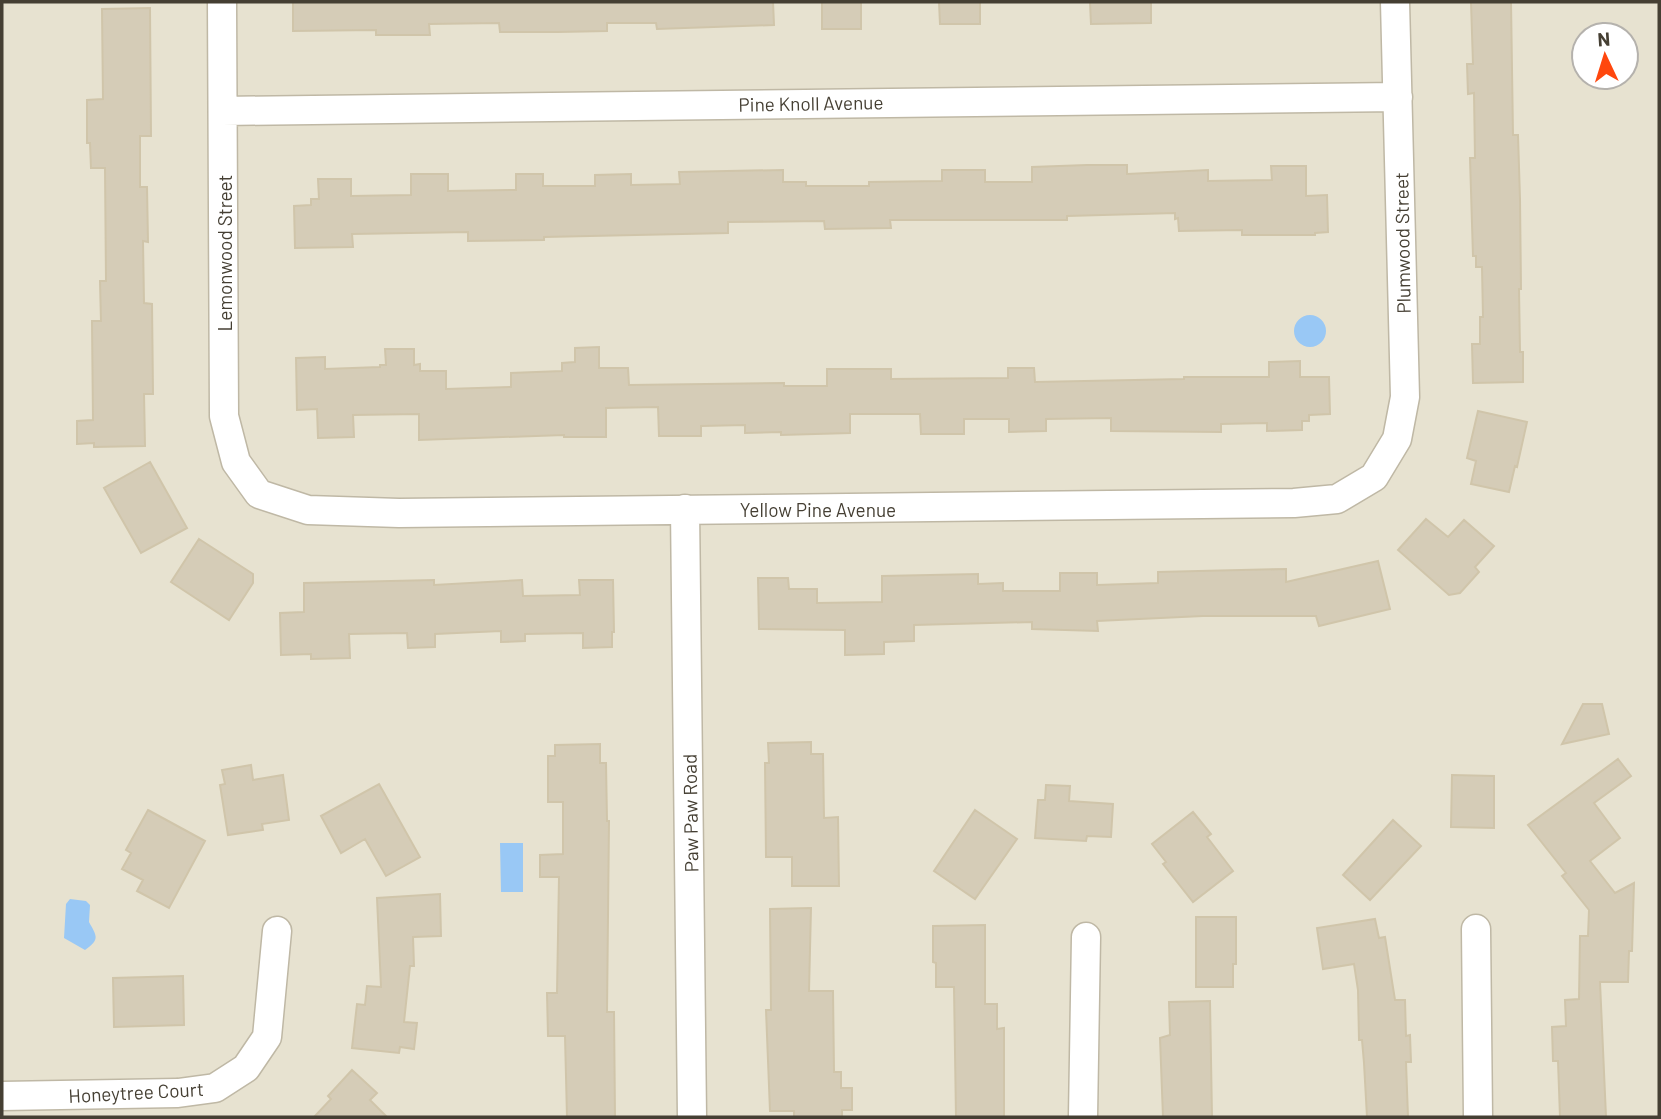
<svg xmlns="http://www.w3.org/2000/svg" width="1661" height="1119" viewBox="0 0 1661 1119" font-family="Barlow,sans-serif">
  <style>
    .residential { fill: #e7e2d0; fill-rule: evenodd }
    .water { fill: #99c8f5 }
    .building { fill: #d5ccb7; stroke: #d0c5aa; stroke-width: 2 }
    .lines { fill: none; stroke-linecap: round; stroke-linejoin: round }
    .street-casing { stroke: #bfb8a5; stroke-width: 31 }
    .street { stroke: #fff; stroke-width: 28 }
    .labels { text-anchor: middle; dominant-baseline: central; stroke-width: 7; stroke-linejoin: round; paint-order: stroke }
    .street-label { font-size: 19px; fill: #453f33; stroke: #fff }
  </style>
  <rect width="100%" height="100%" fill="#f3efe3"/>
  <!-- residential -->
  <path class="residential" d="M2,2H1659V1117H2ZM1584,35H1626V77H1584Z"/>
  <!-- water -->
  <path class="water" d="M1294 331a16 16 0 1 1 32 0a16 16 0 1 1-32 0Z
    M500,843H523V892H501Z
    M70,899L86,901L90,905L89,922C96,935 101,939 85,950L64,938L66,904Z"/>
  <!-- building -->
  <path class="building" d="M293,2H773L774,25L657,29L656,23H607V31L558,32H500L499,23L429,24L430,35H376V30L293,31Z
    M822,2H861V29H822Z
    M939,2H980V24H940Z
    M1090,2H1151V23L1091,24Z
    M1471,2H1511L1513,135H1518L1520,199L1521,289H1519L1520,352H1523V382L1473,383L1472,344H1480V317H1483L1482,267H1476V256H1473L1470,158H1475L1474,93L1468,94L1467,64H1473Z
    M150,8L151,136H140V187H147L148,242L143,241L144,303L152,304L153,394H144L145,446L94,447V443L77,444V421L93,420L92,321H101L100,281H106L105,168H91L90,143H87V100L103,99L102,9Z
    M1087,165H1127V174L1208,170V181L1272,180L1271,166H1306V196L1327,195L1328,232L1315,233V235H1242V230L1179,231L1178,218L1175,219V213L1067,216V220H890L891,228L825,229L824,221L728,222V233L544,237V240L468,241V232L352,234L353,247L295,248L294,206L311,205V199H319L318,179H351V196L411,195V174H448V191L516,190V174H543V186H595V175L631,174V185L680,184L679,172L783,170V182H806V186H869V182L942,181V170H985V182H1032V167Z
    M599,347V368H628L629,385L784,383V386H827V369H891V379L1008,378V368H1034L1035,382L1184,379V377H1269V362L1300,361V377H1329L1330,414L1309,415V421H1302V430L1267,431V423L1221,424V432L1111,431V418L1046,419V431L1009,432V419H964V434H921L920,414H850V433L781,435V432L745,433V425L701,426V436H659L658,407L606,408V437H564V435L419,440V414L353,415L354,437L318,438L317,409L297,410L296,358L325,357V369L380,367V365H386L385,349H414V365L420,364V371H446V389L511,387V373L562,371V363L575,362V348Z
    M1478,411L1527,422L1517,467L1515,466L1509,492L1471,484L1476,461L1467,458Z
    M150,462L187,528L141,553L104,488Z
    M1426,519L1448,537L1464,520L1494,546L1475,567L1479,572L1460,593L1449,595L1398,550Z
    M199,539L253,574V583L229,620L171,582Z
    M1378,561L1390,609L1319,626L1316,616H1203L1097,621L1098,631L1032,629V622L914,625V641L884,642V654L845,655V630L759,629L758,578H788L789,589H817V603L882,602V576L978,574V584L1003,583V591H1060V573H1097V585L1158,583V572L1286,569V582Z
    M434,580V585L522,580L523,596L580,595L579,580H613L614,632H612V647L583,648V633L525,634V641L501,642V631L435,634V647L408,648L407,633L349,634L350,658L311,659V654L281,655L280,613L304,612V583Z
    M1583,704H1602L1609,734L1562,744Z
    M811,742V754H823L824,818L838,817L839,886H792V857H766L765,763H769L768,743Z
    M600,744V763H606L607,821H609L607,1012H614L615,1117H567L565,1036H548L547,993H557L559,877H540V855L563,854V802H548V756H555V745Z
    M1618,759L1631,776L1594,803L1620,838L1590,861L1615,893L1634,883L1632,951H1629L1628,982H1600L1606,1117H1560L1558,1061H1553L1552,1027L1566,1026L1565,1000L1579,999L1580,936H1588L1589,910L1562,876L1566,873L1528,825Z
    M251,765L253,780L283,775L289,820L262,824L263,830L228,835L220,785L225,784L222,770Z
    M1452,775L1494,776V828L1451,827Z
    M379,784L420,857L386,876L365,839L341,853L321,816Z
    M1046,785L1070,786L1069,801L1113,804L1111,837L1087,836L1086,841L1035,838L1038,800H1045Z
    M148,810L205,841L169,908L137,891L143,880L122,869L131,853L126,850Z
    M975,810L1017,839L975,899L934,871Z
    M1193,812L1211,834L1207,837L1233,871L1193,902L1163,864L1166,862L1152,844Z
    M1393,820L1421,846L1370,900L1343,875Z
    M440,894L441,936L413,937L414,966H410L404,1022L417,1023L414,1049L400,1047L399,1053L352,1048L357,1004L365,1005L367,986L381,987L377,898Z
    M811,908L809,991H833L834,1072H841V1088H852V1110H842V1117H794V1111H770L766,1010H771L770,909Z
    M1196,917H1236V964H1233V987H1196Z
    M1375,919L1379,938L1385,937L1395,1000H1405L1406,1036L1410,1035L1411,1062H1406L1408,1117H1367L1364,1063L1362,1040H1359L1358,990L1354,964L1323,969L1317,928Z
    M985,925V1004H997V1029L1004,1028V1117H956L954,987H936V963L933,962V926Z
    M183,976L184,1025L114,1027L113,978Z
    M1210,1001L1212,1117H1163L1160,1038L1170,1035L1169,1002Z
    M352,1070L377,1093L370,1100L387,1117H314L331,1099L328,1096Z"/>
  <g class="lines">
    <defs>
      <path id="street" d="M222,2L224,416L236,462L259,494L308,510L399,513L1294,503L1337,499L1374,477L1397,439L1405,397L1395,2
        M223,111L1398,97
        M685,509L692,1117
        M1476,929L1478,1117
        M2,1096L178,1093L215,1088L246,1068L267,1037L277,931
        M1083,1117L1086,937"/>
    </defs>
    <!-- street casing -->
    <use href="#street" class="street-casing"/>
    <!-- street -->
    <use href="#street" class="street"/>
  </g>
  <g class="labels">
    <!-- street labels -->
    <g class="street-label">
      <text transform="translate(811 103) rotate(-1)">Pine Knoll Avenue</text>
      <text transform="translate(1402 243) rotate(-91)">Plumwood Street</text>
      <text transform="translate(224 253) rotate(-90)">Lemonwood Street</text>
      <text x="818" y="509">Yellow Pine Avenue</text>
      <text transform="translate(690 813) rotate(-91)">Paw Paw Road</text>
      <text transform="translate(136 1092) rotate(-3)">Honeytree Court</text>
    </g>
  </g>
  <!-- border -->
  <rect width="1661" height="1119" fill="none" stroke="#453f33" stroke-width="7"/>
  <!-- north arrow -->
  <g transform="translate(1605 56) rotate(356)"><circle r="33" fill="#ffffff" stroke="#b5b2ad" stroke-width="2"/>
  <path d="M0-5L12 26L0 18L-12 26Z" fill="#ff470d"/>
  <text y="-10" font-size="19" font-weight="bold" text-anchor="middle" fill="#453f33">N</text>
  </g>
</svg>
